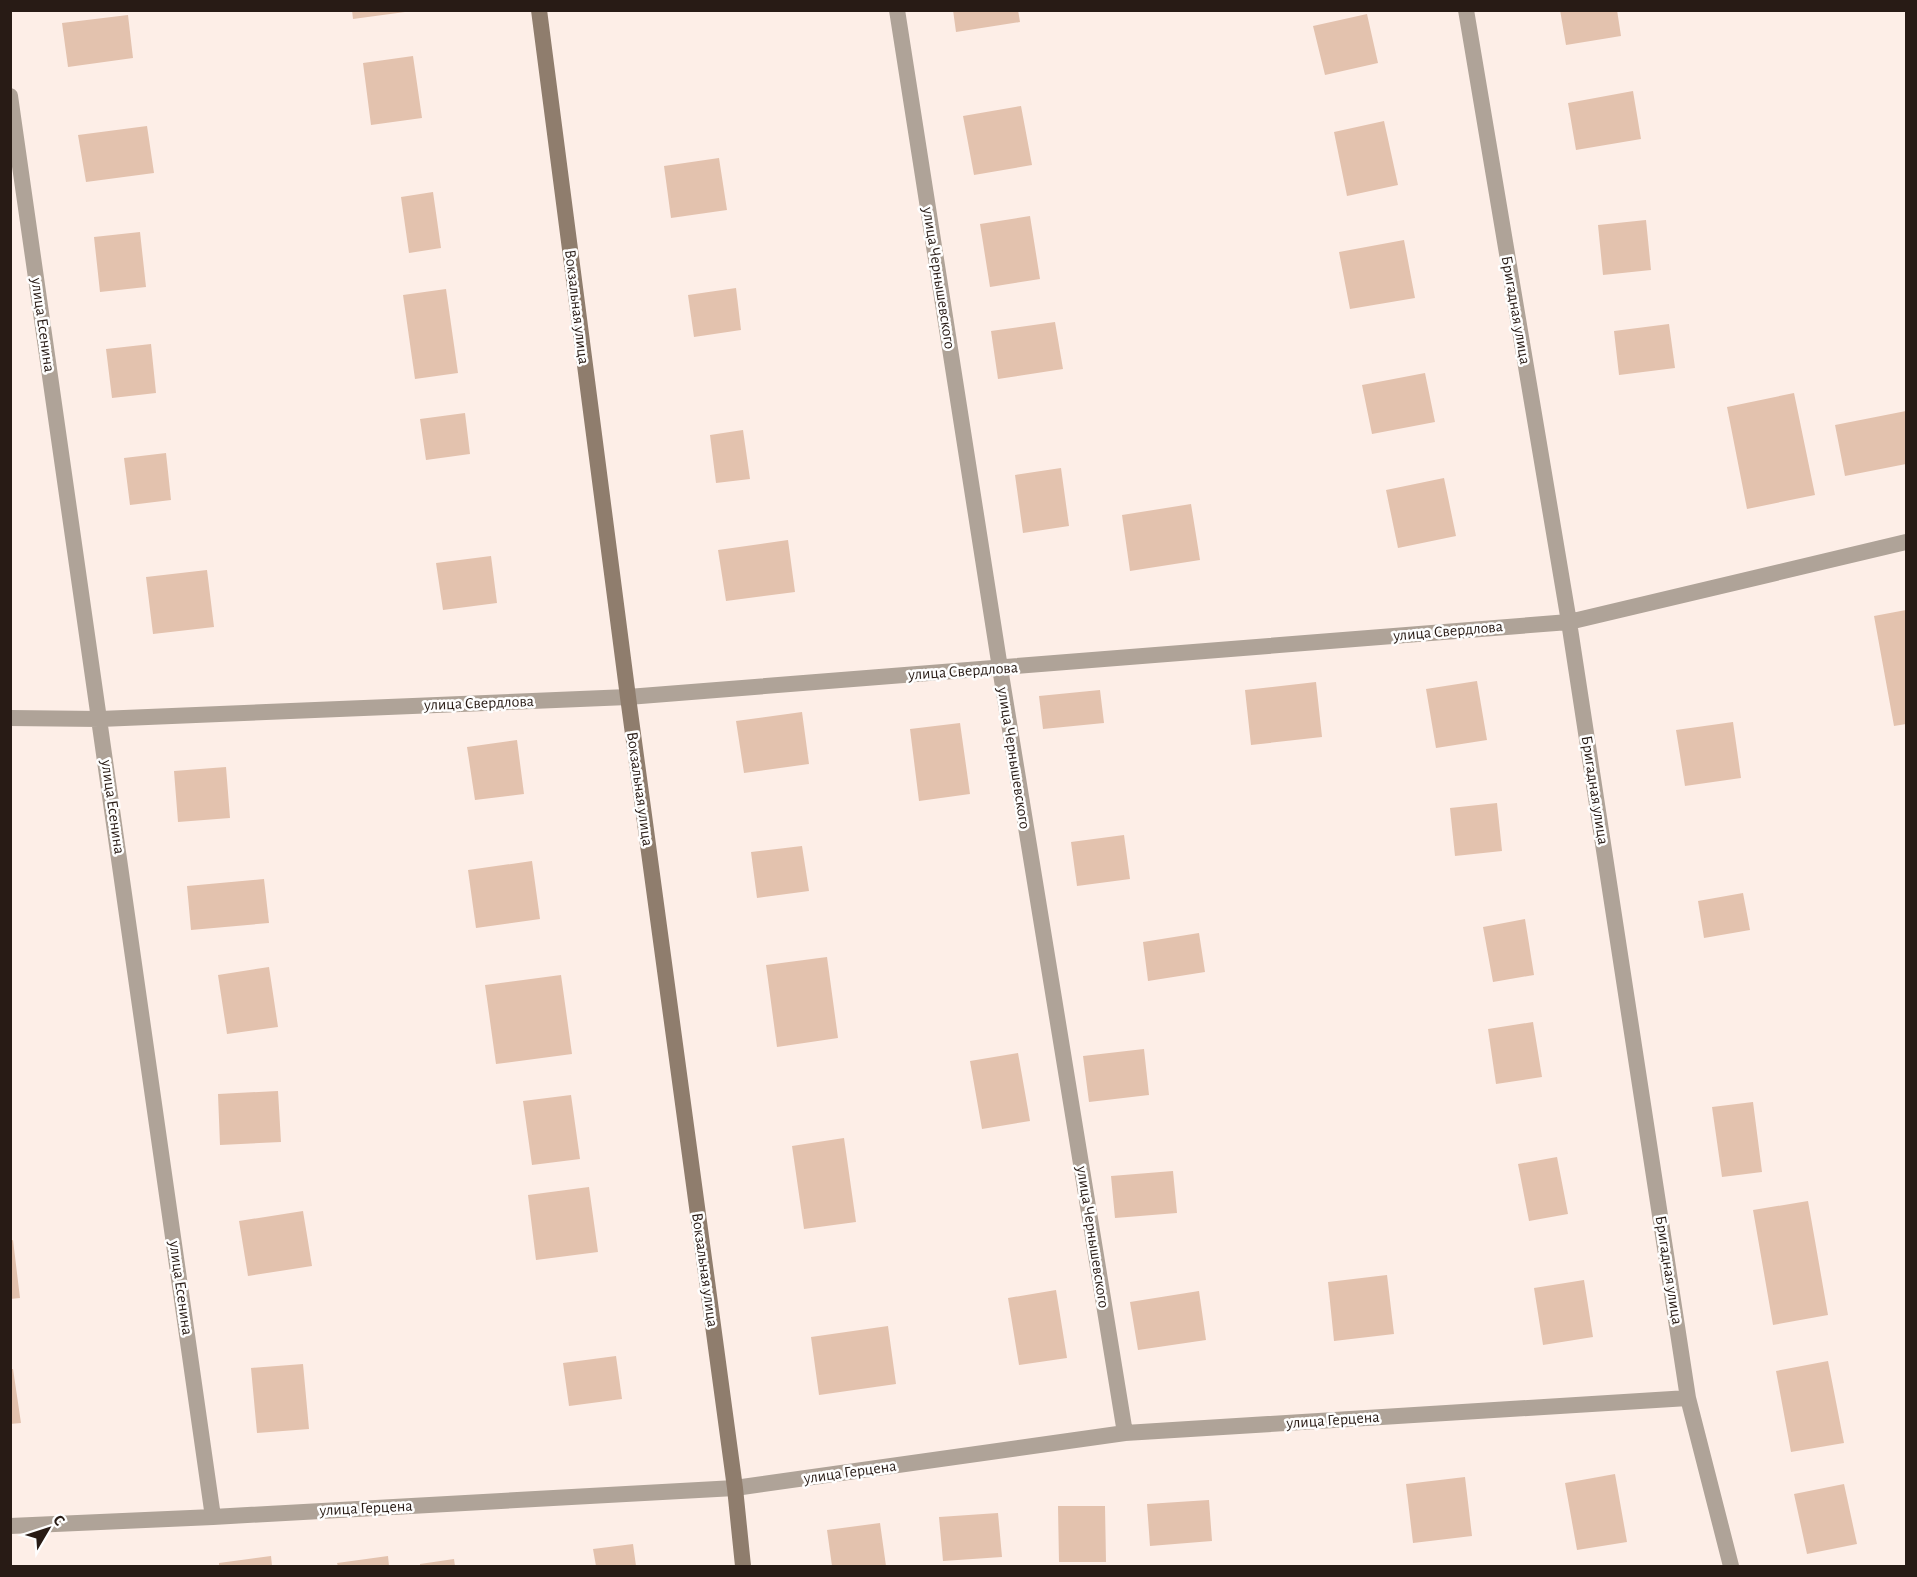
<svg xmlns="http://www.w3.org/2000/svg" width="1917" height="1577" viewBox="0 0 1917 1577" font-family="'Alegreya Sans',sans-serif">
  <style>
    .building { fill: #e3c2ae }
    .lines { fill: none; stroke-linecap: round; stroke-linejoin: round }
    .minor { stroke: #afa398; stroke-width: 16 }
    .secondary { stroke: #8f7d6d; stroke-width: 16 }
    .labels { text-anchor: middle; dominant-baseline: central; stroke-width: 5; stroke-linejoin: round; paint-order: stroke }
    .street-label { font-size: 16px; fill: #281b15; stroke: #fefefe }
  </style>
  <rect width="100%" height="100%" fill="#fdeee7"/>
  <!-- building -->
  <path class="building" d="M352,10H405V12L353,19Z
    M953,10H1018L1020,22L956,32Z
    M1560,10H1617L1621,36L1566,45Z
    M1367,14L1378,63L1325,75L1313,26Z
    M128,15L133,58L68,67L62,23Z
    M413,56L422,118L371,125L363,63Z
    M1633,91L1641,139L1576,150L1568,103Z
    M1021,106L1032,165L974,175L963,116Z
    M1384,121L1398,185L1347,196L1334,132Z
    M147,126L154,173L86,182L78,135Z
    M719,158L727,210L671,218L664,166Z
    M433,192L441,248L409,253L401,197Z
    M1030,216L1040,279L990,287L980,224Z
    M1646,220L1651,270L1603,275L1598,225Z
    M140,232L146,287L100,292L94,237Z
    M1404,240L1415,298L1350,309L1339,252Z
    M736,288L741,330L694,337L688,295Z
    M446,289L458,373L415,379L403,295Z
    M1055,322L1063,369L998,379L991,331Z
    M1669,324L1675,368L1619,375L1614,331Z
    M151,344L156,393L112,398L106,349Z
    M1425,373L1435,422L1372,434L1362,385Z
    M1794,393L1815,495L1747,509L1727,407Z
    M1906,411V464L1845,476L1835,425Z
    M465,413L470,454L426,460L420,419Z
    M743,430L750,479L716,483L710,435Z
    M166,453L171,500L130,505L124,458Z
    M1061,468L1069,526L1023,533L1015,475Z
    M1444,478L1456,536L1398,548L1386,490Z
    M1191,504L1200,560L1130,571L1122,515Z
    M788,540L795,592L726,601L718,550Z
    M491,556L497,603L443,610L436,563Z
    M207,570L214,627L153,634L146,577Z
    M1906,610V724L1894,726L1874,616Z
    M1477,681L1487,740L1436,748L1426,689Z
    M1316,682L1322,737L1251,745L1245,690Z
    M1100,690L1104,723L1043,729L1039,696Z
    M802,712L809,764L744,773L736,721Z
    M1733,722L1741,778L1685,786L1676,730Z
    M960,723L970,794L919,801L910,729Z
    M517,740L524,794L475,800L467,747Z
    M226,767L230,818L178,822L174,771Z
    M1497,803L1502,851L1455,856L1450,808Z
    M1124,835L1130,879L1077,886L1071,842Z
    M802,846L809,891L757,898L751,852Z
    M532,861L540,919L476,928L468,870Z
    M264,879L269,923L191,930L187,886Z
    M1743,893L1750,930L1704,938L1698,901Z
    M1525,919L1534,975L1493,982L1483,927Z
    M1199,933L1205,972L1148,981L1143,942Z
    M827,957L838,1038L777,1047L766,965Z
    M269,967L278,1027L227,1034L218,975Z
    M561,975L572,1054L496,1064L485,985Z
    M1533,1022L1542,1077L1496,1084L1488,1029Z
    M1144,1049L1149,1095L1089,1102L1083,1056Z
    M1018,1053L1030,1121L982,1129L970,1061Z
    M278,1091L281,1142L220,1145L218,1094Z
    M571,1095L580,1159L532,1165L523,1101Z
    M1753,1102L1762,1172L1722,1177L1712,1107Z
    M844,1138L856,1222L804,1229L792,1146Z
    M1557,1157L1568,1214L1529,1221L1518,1164Z
    M1173,1171L1177,1213L1115,1218L1111,1176Z
    M589,1187L598,1252L536,1260L528,1195Z
    M1808,1201L1828,1315L1773,1325L1753,1210Z
    M303,1211L312,1266L248,1276L239,1221Z
    M13,1240L20,1298L10,1299V1241Z
    M1387,1275L1394,1334L1334,1341L1328,1282Z
    M1584,1280L1593,1337L1543,1345L1534,1288Z
    M1056,1290L1067,1358L1019,1365L1008,1298Z
    M1199,1291L1206,1340L1138,1350L1130,1302Z
    M888,1326L896,1384L819,1395L811,1337Z
    M616,1356L622,1399L569,1406L563,1363Z
    M1828,1361L1844,1443L1791,1452L1776,1371Z
    M303,1364L309,1429L257,1433L251,1368Z
    M10,1369H13L21,1423L10,1424Z
    M1615,1474L1627,1542L1577,1550L1565,1483Z
    M1465,1477L1472,1536L1413,1543L1406,1484Z
    M1844,1484L1857,1544L1807,1554L1794,1494Z
    M1209,1500L1212,1541L1150,1546L1147,1504Z
    M1058,1506H1105L1106,1562H1059Z
    M998,1513L1002,1557L943,1561L939,1517Z
    M880,1523L886,1566H832L827,1530Z
    M633,1544L636,1566H596L593,1549Z
    M271,1556L272,1566H219V1563Z
    M388,1556L389,1566H338L337,1563Z
    M454,1559L455,1566H420V1564Z"/>
  <g class="lines">
    <!-- minor -->
    <path class="minor" d="M897,10L1000,668L1125,1433
      M1466,10L1569,622L1688,1398L1731,1566
      M10,96L213,1517
      M10,718L100,719L628,697L1569,622L1906,542
      M10,1526L213,1517L735,1488L1125,1433L1688,1398"/>
    <!-- secondary -->
    <path class="secondary" d="M539,10L628,697L735,1488L743,1566"/>
  </g>
  <g class="labels">
    <!-- street labels -->
    <g class="street-label">
      <text transform="translate(939 278) rotate(81)">улица Чернышевского</text>
      <text transform="translate(577 307) rotate(83)">Вокзальная улица</text>
      <text transform="translate(1516 310) rotate(80)">Бригадная улица</text>
      <text transform="translate(43 325) rotate(82)">улица Есенина</text>
      <text transform="translate(1448 631) rotate(-5)">улица Свердлова</text>
      <text transform="translate(963 671) rotate(-4)">улица Свердлова</text>
      <text transform="translate(479 703) rotate(-2)">улица Свердлова</text>
      <text transform="translate(1014 758) rotate(81)">улица Чернышевского</text>
      <text transform="translate(640 789) rotate(82)">Вокзальная улица</text>
      <text transform="translate(1595 790) rotate(81)">Бригадная улица</text>
      <text transform="translate(113 807) rotate(82)">улица Есенина</text>
      <text transform="translate(1093 1237) rotate(81)">улица Чернышевского</text>
      <text transform="translate(705 1270) rotate(82)">Вокзальная улица</text>
      <text transform="translate(1669 1270) rotate(81)">Бригадная улица</text>
      <text transform="translate(181 1288) rotate(82)">улица Есенина</text>
      <text transform="translate(1333 1420) rotate(-4)">улица Герцена</text>
      <text transform="translate(850 1472) rotate(-8)">улица Герцена</text>
      <text transform="translate(366 1508) rotate(-3)">улица Герцена</text>
    </g>
  </g>
  <!-- border -->
  <rect width="1917" height="1577" fill="none" stroke="#281b15" stroke-width="24"/>
  <!-- north arrow -->
  <g transform="translate(48 1529) rotate(51)" stroke="#fefefe" stroke-width="4.5" paint-order="stroke">
  <path d="M0-4.5L10 22L0 15L-10 22Z" fill="#281b15"/>
  <text y="-9" font-size="16" font-weight="bold" text-anchor="middle" fill="#281b15">С</text>
  </g>
</svg>
